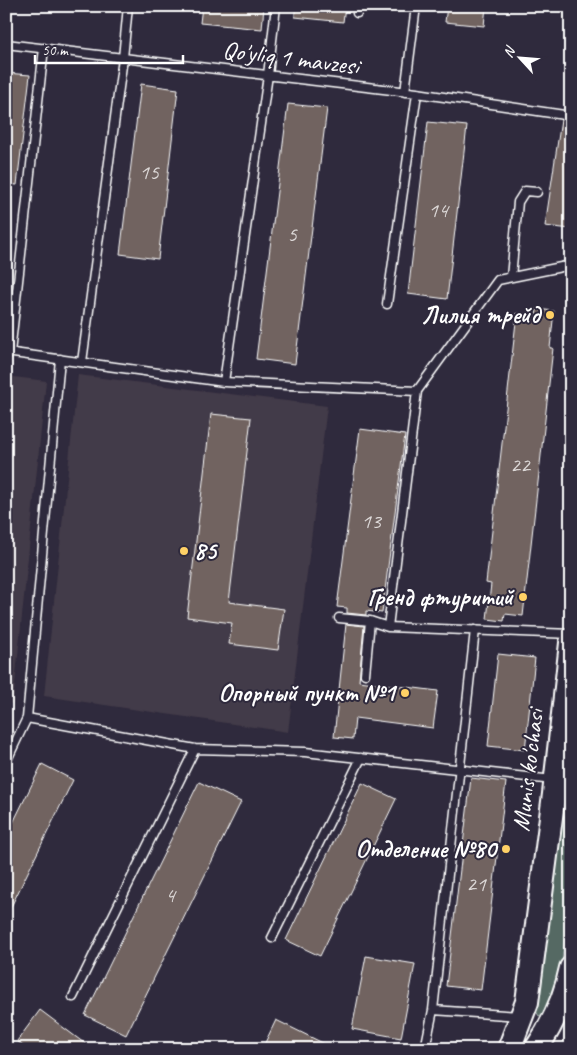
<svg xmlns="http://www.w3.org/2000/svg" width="577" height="1055" viewBox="0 0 577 1055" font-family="Caveat,sans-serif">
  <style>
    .built { fill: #433b48 }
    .green { fill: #546964; stroke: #aab4b2 }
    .building { fill: #716460; stroke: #fff }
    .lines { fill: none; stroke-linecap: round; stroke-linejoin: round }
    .lane-casing { stroke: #fff; stroke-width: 11 }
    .secondary-casing { stroke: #fff; stroke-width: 26 }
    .lane { stroke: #2f2a3d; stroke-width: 8 }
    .secondary { stroke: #2f2a3d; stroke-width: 22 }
    .poi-dot { fill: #ffd166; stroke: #2f2a3d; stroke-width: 2 }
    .labels { text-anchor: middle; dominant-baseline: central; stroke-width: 4; stroke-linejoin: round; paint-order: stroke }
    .number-label { font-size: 22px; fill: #dcd8d7 }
    .street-label { font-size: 25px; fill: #fff; stroke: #2f2a3d }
    .poi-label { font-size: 25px; font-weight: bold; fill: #fff; stroke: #2f2a3d; text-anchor: end }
  </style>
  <rect width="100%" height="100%" fill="#2f2a3d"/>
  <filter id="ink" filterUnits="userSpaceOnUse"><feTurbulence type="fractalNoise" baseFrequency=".02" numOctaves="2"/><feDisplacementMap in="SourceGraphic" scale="10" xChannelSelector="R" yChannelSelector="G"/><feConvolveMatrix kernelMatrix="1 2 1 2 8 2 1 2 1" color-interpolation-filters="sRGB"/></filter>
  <g filter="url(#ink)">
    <!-- built -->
    <path class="built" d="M78,375L327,406L288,732L44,696Z
      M6,376L46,381L13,704L6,703Z"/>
    <!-- green -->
    <path class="green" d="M559,816H571L567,846L571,863V888L560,978L547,1012L539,1016L534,1008Z"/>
    <!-- building -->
    <path class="building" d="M202,6H264L262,29L200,23Z
      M295,6H345L343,22L295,17Z
      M447,6H486L484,26L445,22Z
      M6,73L30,75L17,185L6,184Z
      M141,84L178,89L158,259L120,254Z
      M288,104L327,108L295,364L256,359Z
      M561,120L571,122V229L545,226Z
      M428,122L467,126L447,299L408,294Z
      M537,309L554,311L550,348H553L523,616L505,614L504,621L487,619L491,584L486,583L517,313L536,316Z
      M211,414L251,418L229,602L284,609L278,650L229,644L232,623L187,617Z
      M360,429L405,435L382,613L366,611V615L347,613V608L337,607Z
      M346,624L364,626L359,681L438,691L433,728L355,718L353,739L334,737Z
      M498,654L535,658L525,750L488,746Z
      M42,764L73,780L6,917V837Z
      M471,778L506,782L481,990L446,986Z
      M199,782L241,802L126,1035L85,1015Z
      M362,783L396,799L320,956L286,940Z
      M366,956L415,964L401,1038L352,1029Z
      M40,1010L92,1049H27L17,1041Z
      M276,1020L335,1049H262Z"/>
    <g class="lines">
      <defs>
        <path id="lane" d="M357,13L358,6
          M6,44L417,93L571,116
          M405,92L416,6
          M571,265L498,280L417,391L388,627L571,634
          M511,277L518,202L525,191L537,192
          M387,304L417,93
          M6,352L224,382L417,391
          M10,353L44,48
          M82,362L123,58L128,6
          M224,382L268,75L276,6
          M339,618L370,621L388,627
          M365,674L370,621
          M27,718L195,749L305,752L553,780
          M6,762L27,718L60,359
          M272,938L361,758
          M73,997L195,749
          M433,1010L518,1016
          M425,1049L433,1010L475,630"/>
        <path id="secondary" d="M509,1049L527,1002L554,794L571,643
          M536,1049C553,1024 565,998 571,968"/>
      </defs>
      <!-- lane casing -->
      <use href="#lane" class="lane-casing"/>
      <!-- secondary casing -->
      <use href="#secondary" class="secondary-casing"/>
      <!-- lane -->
      <use href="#lane" class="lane"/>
      <!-- secondary -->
      <use href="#secondary" class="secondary"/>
    </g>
  </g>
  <!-- markers -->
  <g class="poi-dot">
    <circle cx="550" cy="315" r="5"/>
    <circle cx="184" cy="551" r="5"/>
    <circle cx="523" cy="597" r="5"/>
    <circle cx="405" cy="693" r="5"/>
    <circle cx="506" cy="849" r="5"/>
  </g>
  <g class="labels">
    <!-- number labels -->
    <g class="number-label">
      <text x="149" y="172">15</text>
      <text x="438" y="210">14</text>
      <text x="292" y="234">5</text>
      <text x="520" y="465">22</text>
      <text x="371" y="521">13</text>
      <text x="476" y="884">21</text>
      <text x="170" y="895">4</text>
    </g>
    <!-- street labels -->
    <g class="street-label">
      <text transform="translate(291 58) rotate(7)">Qo'yliq 1 mavzesi</text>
      <text transform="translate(528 770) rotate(-83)">Munis ko'chasi</text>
    </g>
    <!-- poi labels -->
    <g class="poi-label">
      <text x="540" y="315">Лилия трейд</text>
      <text x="194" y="551" text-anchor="start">85</text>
      <text x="513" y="597">Гренд фтуритий</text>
      <text x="395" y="693">Опорный пункт №1</text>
      <text x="496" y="849">Отделение №80</text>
    </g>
  </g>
  <!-- margin -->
  <rect width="577" height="1055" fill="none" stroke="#2f2a3d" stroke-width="25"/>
  <rect x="12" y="12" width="552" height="1030" fill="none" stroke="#fff" stroke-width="2" filter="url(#ink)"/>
  <!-- north arrow -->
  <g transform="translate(520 58) rotate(296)" stroke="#2f2a3d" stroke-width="4" paint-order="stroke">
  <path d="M0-4L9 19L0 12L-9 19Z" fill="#ffffff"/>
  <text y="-8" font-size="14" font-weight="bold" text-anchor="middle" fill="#ffffff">N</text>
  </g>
  <!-- scale -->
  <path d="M35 55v8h148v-8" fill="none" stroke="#ffffff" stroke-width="2.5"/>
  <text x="42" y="55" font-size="15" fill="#ffffff" stroke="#2f2a3d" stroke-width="4" paint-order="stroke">50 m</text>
</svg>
